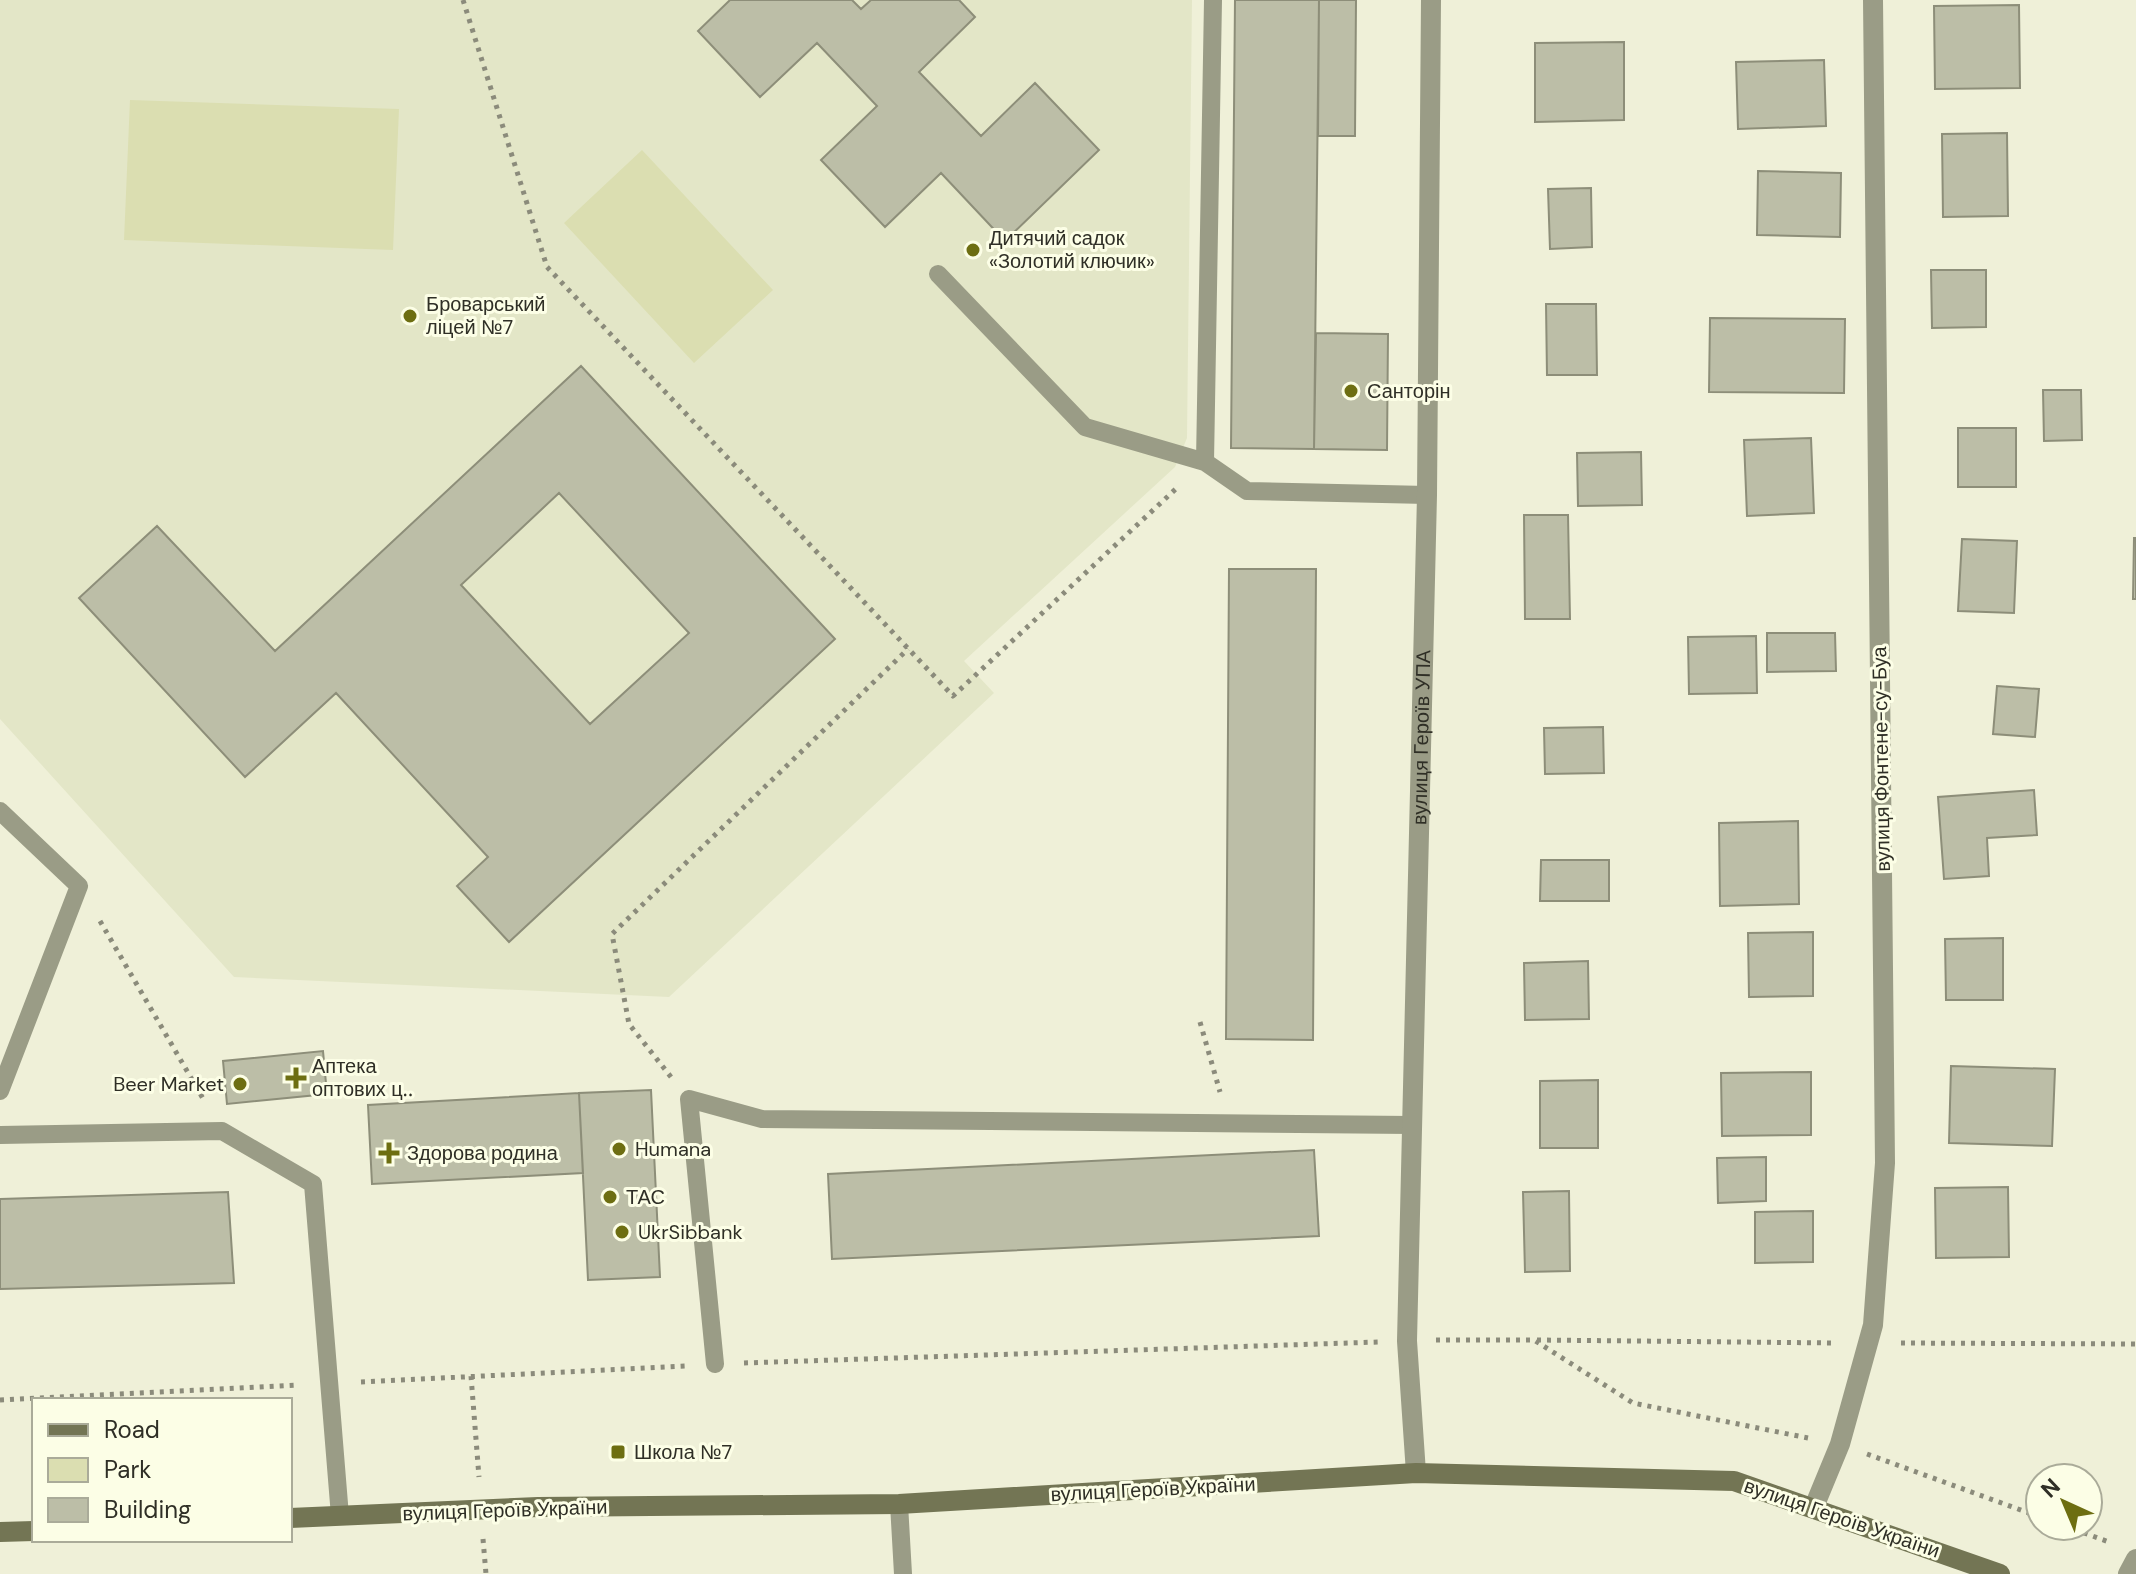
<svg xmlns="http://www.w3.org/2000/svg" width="2136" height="1574" viewBox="0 0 2136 1574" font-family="'DM Sans',sans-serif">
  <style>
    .built { fill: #e3e6c7 }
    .green { fill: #dbdeb1 }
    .building { fill: #bcbea7; stroke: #8d8e79; stroke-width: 2; fill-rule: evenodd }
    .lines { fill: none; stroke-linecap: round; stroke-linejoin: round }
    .path { stroke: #8b8b7b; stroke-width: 5; stroke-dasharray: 4 6; stroke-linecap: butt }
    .service { stroke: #9a9c86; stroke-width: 18 }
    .minor { stroke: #9a9c86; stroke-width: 20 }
    .secondary { stroke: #737554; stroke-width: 20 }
    .poi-dot { fill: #6d6e11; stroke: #fcfee6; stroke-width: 3 }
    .labels { text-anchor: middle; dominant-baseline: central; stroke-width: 6; stroke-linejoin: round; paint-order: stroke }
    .poi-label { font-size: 20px; fill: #2f2f26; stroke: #fcfee6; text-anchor: start }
    .street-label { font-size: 20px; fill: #2f2f26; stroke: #fcfee6 }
  </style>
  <rect width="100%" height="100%" fill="#eff0d8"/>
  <!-- built -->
  <path class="built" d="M0,0H1192L1187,438L1175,467L964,661L994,693L669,997L234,977L0,719Z"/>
  <!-- green -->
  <path class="green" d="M130,100L399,109L393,250L124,240Z
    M642,150L773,290L694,363L564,223Z"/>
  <!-- building -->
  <path class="building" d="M730,0H852L861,9L871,0H959L975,17L919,72L981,136L1035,83L1099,150L1005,241L941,173L885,227L821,160L877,106L817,43L760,97L698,31Z
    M1235,0H1319L1314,449L1231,448Z
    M1319,0H1356L1355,136H1318Z
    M2019,5L2020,88L1935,89L1934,6Z
    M1624,42V120L1535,122V43Z
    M1824,60L1826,126L1738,129L1736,62Z
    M2007,133L2008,216L1943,217L1942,134Z
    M1758,171L1841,173L1840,237L1757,235Z
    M1591,188L1592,247L1550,249L1548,189Z
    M1931,270H1986V327L1932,328Z
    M1546,304H1596L1597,375H1547Z
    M1710,318L1845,319L1844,393L1709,392Z
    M1316,333L1388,334L1387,450L1314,449Z
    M581,366L835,639L509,942L457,886L488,857L336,693L245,777L79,598L157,526L275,651ZM559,493L689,633L590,724L461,585Z
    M2043,390H2081L2082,440L2044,441Z
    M1958,428H2016V487H1958Z
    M1811,438L1814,513L1747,516L1744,440Z
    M1641,452L1642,505L1578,506L1577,453Z
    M1524,515H1568L1570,619H1525Z
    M2134,538H2136V599H2133Z
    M1962,539L2017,541L2014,613L1958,611Z
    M1229,569H1316L1313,1040L1226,1039Z
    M1767,633H1835L1836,671L1767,672Z
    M1756,636L1757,693L1689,694L1688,637Z
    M1997,686L2039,689L2035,737L1993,734Z
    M1603,727L1604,773L1545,774L1544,728Z
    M2034,790L2037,835L1987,838L1989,876L1944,879L1938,797Z
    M1798,821L1799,904L1720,906L1719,823Z
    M1541,860H1609V901H1540Z
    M1813,932V996L1749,997L1748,933Z
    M2003,938V1000H1946L1945,939Z
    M1588,961L1589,1019L1525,1020L1524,963Z
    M323,1051L327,1094L227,1104L223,1061Z
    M1951,1066L2055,1069L2052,1146L1949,1143Z
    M1811,1072V1135L1722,1136L1721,1073Z
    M1598,1080V1148H1540V1081Z
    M651,1090L660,1277L588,1280L579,1093Z
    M579,1093L583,1173L372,1184L368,1105Z
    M1314,1150L1319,1236L832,1259L828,1174Z
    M1766,1157V1201L1718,1203L1717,1158Z
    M2008,1187L2009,1257L1936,1258L1935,1188Z
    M1569,1191L1570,1271L1525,1272L1523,1192Z
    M228,1192L234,1283L0,1289V1199Z
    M1813,1211V1262L1755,1263V1212Z"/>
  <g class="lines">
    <!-- path -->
    <path class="path" d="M463,0L547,267L953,696L1179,486
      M100,921L205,1102
      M1200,1022L1220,1092
      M671,1077L629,1024L612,934L908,649
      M1436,1340H1534L1633,1403L1808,1438
      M1537,1340L1835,1343
      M1901,1343L2136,1344
      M744,1363L1378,1342
      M471,1376L479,1477
      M361,1382L686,1366
      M0,1400L299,1385
      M1867,1454L2040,1517
      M2065,1526L2109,1542
      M483,1539L486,1574"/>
    <!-- service -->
    <path class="service" d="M938,274L1085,427L1205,462L1247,491L1427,495
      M1205,462L1213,0
      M0,811L79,886L0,1091
      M0,1135L222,1131L313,1184L340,1516
      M715,1364L689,1099L762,1119L1412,1125
      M899,1504L903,1574"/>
    <!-- minor -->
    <g class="minor">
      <path id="s1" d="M1416,1473L1407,1341L1427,495L1431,0"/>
      <path d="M1814,1507L1840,1444L1873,1325L1885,1163L1873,0"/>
      <path d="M2128,1574L2136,1559"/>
    </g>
    <!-- secondary -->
    <path class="secondary" d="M290,1518L538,1507L899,1504L1416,1473L1734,1481L2000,1574
      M0,1532L34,1531"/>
  </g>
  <!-- markers -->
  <g class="poi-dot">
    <circle cx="973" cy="250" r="8"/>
    <circle cx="410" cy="316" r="8"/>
    <circle cx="1351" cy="391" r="8"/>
    <path d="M292 1066h8v8h8v8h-8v8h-8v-8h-8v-8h8z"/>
    <circle cx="240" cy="1084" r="8"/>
    <circle cx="619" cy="1149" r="8"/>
    <path d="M385 1141h8v8h8v8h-8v8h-8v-8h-8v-8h8z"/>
    <circle cx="610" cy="1197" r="8"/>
    <circle cx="622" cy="1232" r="8"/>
    <rect x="610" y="1444" width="16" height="16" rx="4"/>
  </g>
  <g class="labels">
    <!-- poi labels -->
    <g class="poi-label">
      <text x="989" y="238">Дитячий садок<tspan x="989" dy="23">«Золотий ключик»</tspan></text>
      <text x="426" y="304">Броварський<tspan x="426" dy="23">ліцей №7</tspan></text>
      <text x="1367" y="391">Санторін</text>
      <text x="312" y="1066">Аптека<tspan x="312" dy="23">оптових ц‥</tspan></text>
      <text x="224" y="1084" text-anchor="end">Beer Market</text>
      <text x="635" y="1149">Humana</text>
      <text x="407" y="1153">Здорова родина</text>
      <text x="626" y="1197">ТАС</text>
      <text x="638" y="1232">UkrSibbank</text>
      <text x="634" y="1452">Школа №7</text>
    </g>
    <!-- street labels -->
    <g class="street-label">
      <text stroke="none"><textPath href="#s1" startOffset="736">вулиця Героїв УПА</textPath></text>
      <text transform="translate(1881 759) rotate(-91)">вулиця Фонтене-су-Буа</text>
      <text transform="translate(1153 1489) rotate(-3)">вулиця Героїв України</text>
      <text transform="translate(505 1510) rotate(-2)">вулиця Героїв України</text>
      <text transform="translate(1842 1518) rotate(19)">вулиця Героїв України</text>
    </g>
  </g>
  <!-- legend -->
  <rect x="32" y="1398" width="260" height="144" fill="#fcfee6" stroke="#aaab99" stroke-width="2"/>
  <rect x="48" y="1424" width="40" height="12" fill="#737554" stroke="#aaab99" stroke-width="2"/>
  <text x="104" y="1438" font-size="24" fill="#2f2f26">Road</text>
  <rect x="48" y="1458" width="40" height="24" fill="#dbdeb1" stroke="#aaab99" stroke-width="2"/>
  <text x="104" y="1478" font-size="24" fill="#2f2f26">Park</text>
  <rect x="48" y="1498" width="40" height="24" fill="#bcbea7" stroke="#aaab99" stroke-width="2"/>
  <text x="104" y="1518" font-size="24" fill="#2f2f26">Building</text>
  <!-- north arrow -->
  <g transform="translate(2064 1502) rotate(316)"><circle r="38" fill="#fcfee6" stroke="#aaab99" stroke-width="2"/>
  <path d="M0-6L14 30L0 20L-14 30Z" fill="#6d6e11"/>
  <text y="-12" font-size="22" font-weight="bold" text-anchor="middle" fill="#2f2f26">N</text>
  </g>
</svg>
